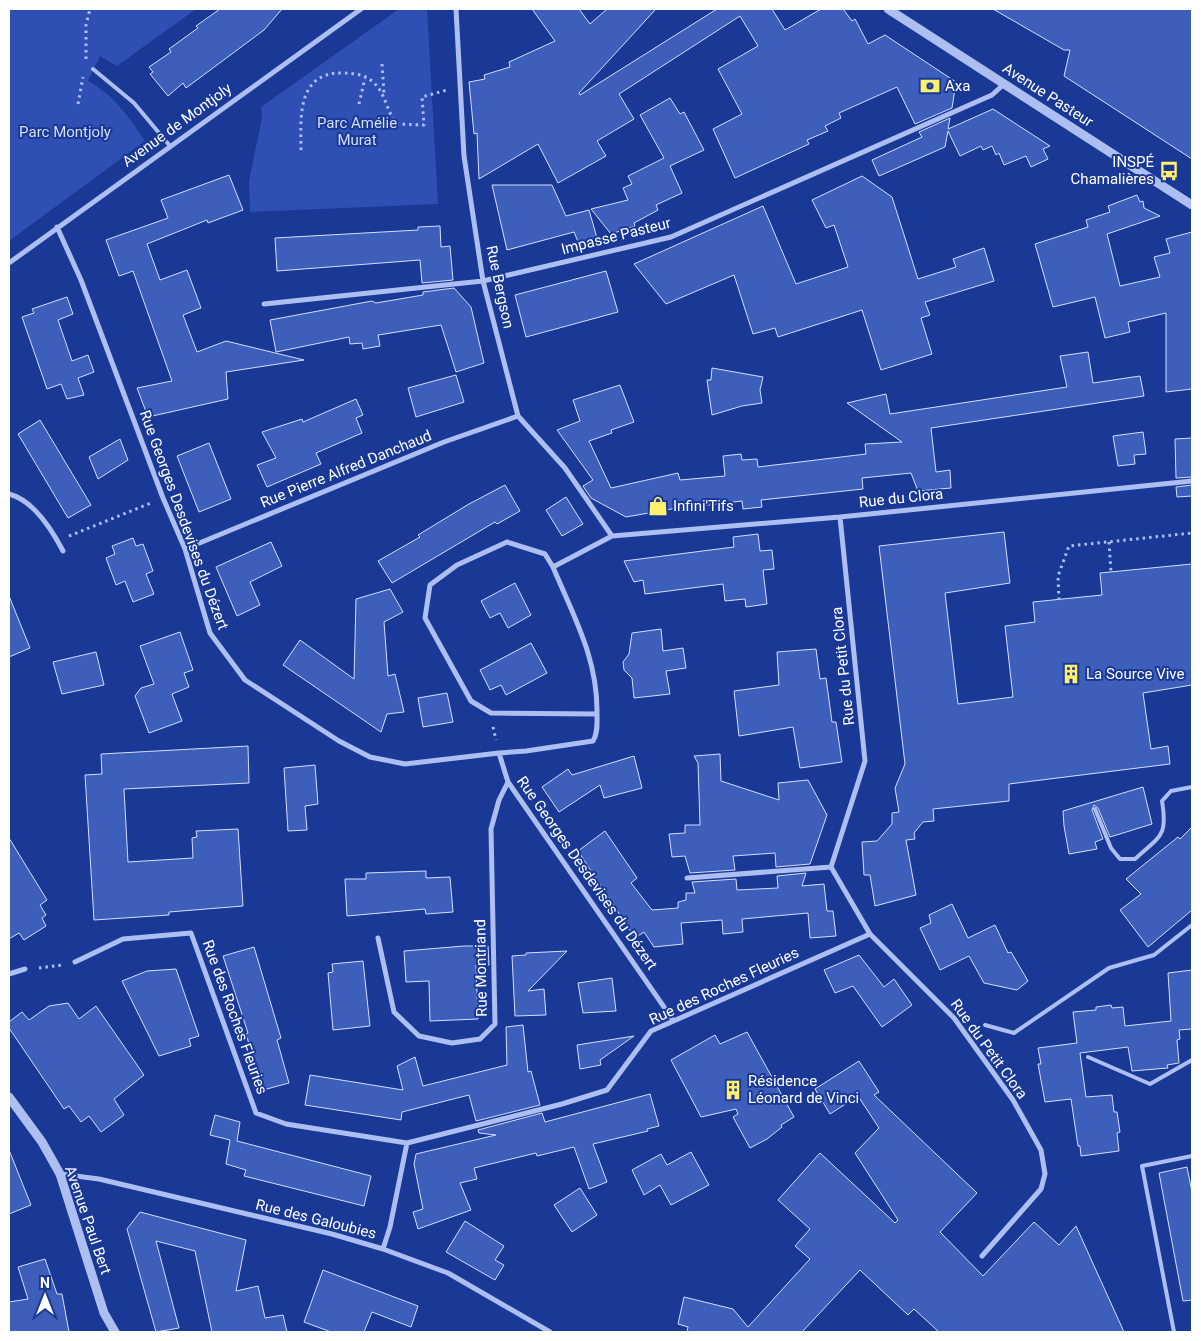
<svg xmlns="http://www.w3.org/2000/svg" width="1201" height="1341" viewBox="0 0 1201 1341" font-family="Roboto,sans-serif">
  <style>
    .green { fill: #2e50b4 }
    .building { fill: #3e5ebc; stroke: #d4defb }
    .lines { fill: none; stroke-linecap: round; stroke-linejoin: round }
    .path { stroke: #adbef0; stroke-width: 3; stroke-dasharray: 2.5 4; stroke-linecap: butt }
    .service { stroke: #adbef0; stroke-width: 4 }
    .minor { stroke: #adbef0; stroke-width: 5 }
    .tertiary { stroke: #adbef0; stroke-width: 9 }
    .labels { text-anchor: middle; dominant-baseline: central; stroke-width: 4; stroke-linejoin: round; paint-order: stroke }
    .poi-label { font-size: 15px; fill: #fff; stroke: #1a3896; text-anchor: start }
    .street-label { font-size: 15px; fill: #fff; stroke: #1a3896 }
    .park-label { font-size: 15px; fill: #d4defb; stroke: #1a3896 }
  </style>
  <rect width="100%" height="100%" fill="#1a3896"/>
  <!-- green -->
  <path class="green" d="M9,9H196L117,66L100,56L88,81C114,95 129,117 145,141L9,241Z
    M399,9H427L438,204L250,212L249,181L262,118L261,107Z"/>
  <!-- building -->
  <path class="building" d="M220,9H282L264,30L186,88L183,83L168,96L150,74L153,72L149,67L171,52L169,49L198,28L196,26Z
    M532,9H579L590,24L607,9H656L579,93L580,95L717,9H772L785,30L821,9H843L852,21L855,19L868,44L885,35L956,82L952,108L915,124L897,87L839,113L841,118L825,126L828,131L807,140L809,144L735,178L713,129L742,114L718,69L758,46L740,16L619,94L634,119L597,141L606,156L558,183L538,144L479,179L477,133L474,134L469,82L485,79L484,75L510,67L509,62L555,41Z
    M993,9H1192V159L1064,76L1070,50H1064Z
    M670,98L680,114L684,112L704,150L670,166L682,193L656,205L658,210L634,223L635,226L611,234L591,209L628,200L623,188L632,184L628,176L664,158L640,115Z
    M993,109L1050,146L1043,149L1048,159L1031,167L1026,156L1004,165L999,153L996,155L992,146L983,150L981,146L960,156L948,131L945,147L879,176L872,160L922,137L919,132L950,118L948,129Z
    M229,175L243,210L208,223L207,220L147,244L160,280L187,270L201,308L183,315L197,352L226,341L304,360L226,372L228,399L148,417L137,388L172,381L133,271L119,276L106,240L168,218L161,200Z
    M862,176L892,197L918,279L956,267L953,259L984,248L994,281L925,302L930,315L921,318L932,354L881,370L862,310L778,337L775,328L753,334L734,275L666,304L634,264L763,206L796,284L848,267L834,225L826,228L812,200Z
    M492,185H552L566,216L589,210L597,238L579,244L574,232L507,250Z
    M1137,195L1140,202L1143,201L1144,208L1160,216L1107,234L1120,286L1160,277L1154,257L1170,253L1166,239L1192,232V389L1166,392V313L1128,322L1130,332L1105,338L1095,297L1053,307L1035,244L1088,227L1086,220L1110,212L1108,206Z
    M440,226L441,247L450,246L453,280L422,283L420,260L277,271L275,238L418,230V227Z
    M606,271L618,312L526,337L515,295Z
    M454,288L471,307L484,363L456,372L441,325L378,335L380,346L363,349L362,343L350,344L349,337L276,352L270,320L372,301L376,303L423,295V292Z
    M67,297L73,314L58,320L72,361L88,355L94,372L78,378L84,395L67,399L61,384L47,389L22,317L34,313L32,309Z
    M1088,352L1093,383L1140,376L1144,396L931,428L936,472L950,470L951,488L918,491L911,473L862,478L863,489L761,500L762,507L743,509L742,501L700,506V504L626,517L591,498L583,486L593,480L557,430L580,421L573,400L620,385L634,422L611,430L612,433L589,441L611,488L678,473L680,480L725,476L723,456L741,454L742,460L757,459L758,467L866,454L865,444L902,442L847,403L886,394L890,414L1067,387L1060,356Z
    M712,368L763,377L760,390L762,403L742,406L712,415L707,380H711Z
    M456,375L464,402L416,417L408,388Z
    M356,399L363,415L356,418L362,433L316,453L321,464L267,487L257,465L276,458L262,432L302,419L303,422Z
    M40,420L91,505L68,518L18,434Z
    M1143,432L1146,454L1134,455L1135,464L1118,466L1113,436Z
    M1192,438V477L1176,478L1175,439Z
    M120,439L128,460L98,479L89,457Z
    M209,443L231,499L199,512L177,456Z
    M505,485L520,511L497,524L495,522L392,583L378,561L420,537L418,535L469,504Z
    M1192,485V496L1177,497L1176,487Z
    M566,497L583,524L562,536L546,510Z
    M1004,532L1010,583L945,593L958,704L1013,697L1005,626L1035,622L1033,602L1102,595L1100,573L1192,564V685L1143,693L1151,749L1168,746L1170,764L1009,784V801L933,809L934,821L923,822L914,833L915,839L906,840L916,895L875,906L870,875H864L862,842L877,841L892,824V813L899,812L895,788L905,764L879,546Z
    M758,534L760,551L772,550L774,569L763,570L767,604L746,607L745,599L725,601L723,584L645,594L643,580L634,582L624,561L734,547L733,537Z
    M133,538L136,546L143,544L153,571L146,574L154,594L133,602L125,581L116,585L106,558L115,554L112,546Z
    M271,542L282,566L250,582L260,605L237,616L216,567Z
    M515,583L531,615L508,628L500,613L490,618L481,601Z
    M390,589L403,612L384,622L388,676L395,674L404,712L387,714L381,732L283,665L300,640L354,679L356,599Z
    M9,596L30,648L9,657Z
    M661,629L663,651L683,648L686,668L666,671L670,694L634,698L632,678L624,670L623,662L629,654L632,633Z
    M180,632L193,670L184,673L189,687L172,694L182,721L149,733L135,696L141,688L154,684L140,646Z
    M531,643L547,673L506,695L501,685L490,690L480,670Z
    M816,649L820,679L826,678L832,722H836L842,762L800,768L793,727L739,736L734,691L779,685L777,652Z
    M96,652L104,685L62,694L53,662Z
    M447,693L453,722L423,727L418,698Z
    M248,746L249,783L124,789L128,862L193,858L192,838L197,837L196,831L238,829L243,906L169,912V915L94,920L85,775L102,774L101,754Z
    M720,754L721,781L779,800L778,783L808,780L827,815L810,864L776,867L775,853L733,856L735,870L690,873L685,856L672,857L669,834L685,833V825H700L698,763L694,756Z
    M634,756L642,788L604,798L600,785L559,812L542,787L568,769L572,775Z
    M315,765L318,804L305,806L307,830L288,831L284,768Z
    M1143,787L1152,824L1110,837L1098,808L1094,805L1092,810L1103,839L1095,842L1097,849L1069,854L1064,826L1063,811Z
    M1192,827V910L1148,947L1120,910L1141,894L1126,879L1178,837L1180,839Z
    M605,831L637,878L631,883L652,910L678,908V902L686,900V893H695L692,882L736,879L737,890L778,888L777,876L806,873L802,886L824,884L827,911H833L836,936L810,938L808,913L742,919L743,932L723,934L722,920L681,923L683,944L654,947L644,932L635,938L578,851Z
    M9,838L47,900L40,905L46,915L42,918L46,926L24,940L19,933L9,939Z
    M426,871V878L450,877L453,912L426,914L425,909L347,916L345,879H366V873Z
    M952,904L968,938L995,925L1008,953L1011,952L1028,981L1017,990L984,983L969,956L940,970L920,928L931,923L929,915Z
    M464,946H488L489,965H476L478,1019L430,1021L429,981L406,982L404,951Z
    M254,947L281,1038L277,1040L289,1083L263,1090L246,1034L248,1033L223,956Z
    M567,951L528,991L544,989L546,1015L515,1016L512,956L526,955V953Z
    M859,955L884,987L894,979L912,1005L882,1027L853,986L835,993L824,970Z
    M363,961L370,1026L333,1030L328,973L333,972L332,964Z
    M176,969L199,1036L189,1039L191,1046L159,1056L122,981L147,971Z
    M1192,970V1029L1179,1030L1180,1039L1177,1040L1179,1063L1167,1065L1168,1068L1132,1071L1128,1047L1080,1053L1086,1097L1112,1095L1114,1112H1117L1120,1132L1117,1133L1119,1151L1081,1156L1080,1146H1078L1071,1099L1045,1102L1038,1064H1041L1038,1048L1077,1043L1073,1012L1096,1010V1007L1111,1005L1112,1008L1123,1007L1125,1026L1171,1021L1168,973Z
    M612,978L616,1011L583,1013L578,983Z
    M68,1003L79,1019L96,1006L144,1075L114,1099L124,1115L101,1132L89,1116L81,1122L69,1106L64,1109L9,1028V1022L22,1012L29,1020L49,1006Z
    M523,1025L528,1072L531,1071L540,1105L476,1121L469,1095L402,1112L401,1120L305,1105L310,1075L403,1090L397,1066L415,1057L423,1086L507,1065L506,1027Z
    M747,1032L794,1117L781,1125L782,1127L767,1139L750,1148L733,1117L738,1114L736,1109L701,1117L671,1060L715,1035L720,1044Z
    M634,1036L600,1060L601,1065L580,1069L577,1045Z
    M859,1061L879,1092L874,1095L977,1193L940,1232L983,1276L1034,1222L1059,1245L1076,1226L1124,1332H939L914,1309L908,1315L860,1270L802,1332H687L688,1327L678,1324L684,1297L733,1309L748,1327L810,1259L795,1246L810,1229L778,1200L820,1153L895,1223L898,1220L855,1153L879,1128L858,1096L830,1114L815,1089Z
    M650,1094L659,1126L647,1129L648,1131L593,1144L607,1182L589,1189L574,1147L537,1156L536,1153L474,1168L477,1179L460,1183L471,1210L418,1229L413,1212L423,1209L414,1164L416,1154L496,1135L479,1133L478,1130L542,1113L545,1122Z
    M215,1115L240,1122L237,1141L371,1176L364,1206L244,1176L246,1170L226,1164L230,1140L210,1135Z
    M9,1150L31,1205L9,1214Z
    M691,1152L709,1185L671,1205L660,1185L644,1195L632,1170L661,1154L667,1165Z
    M1187,1167L1192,1192V1300L1183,1301L1159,1173Z
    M580,1188L597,1215L572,1232L554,1205Z
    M140,1212L246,1240L236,1291L258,1286L265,1318L283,1315L287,1332H212L195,1251L156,1241L179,1328L156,1332L127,1229Z
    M465,1221L504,1246L495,1260L504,1265L495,1280L446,1252Z
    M45,1259L57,1294H62L69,1332H9V1302L28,1299L18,1267Z
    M323,1270L418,1306L411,1327L372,1312L364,1332H331L304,1322Z"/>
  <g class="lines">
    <!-- path -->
    <path class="path" d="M86,59V25L90,9
      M382,64L384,94
      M78,104L83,77
      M359,104L365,78
      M301,150C301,121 296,77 336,73C344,73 358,73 366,77C387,89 384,109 397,124L424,125L422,97L447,90
      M69,536L151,503
      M1109,542L1111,572
      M1059,600L1058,576L1069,546L1192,533
      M493,727L496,740
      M39,968L62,965"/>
    <!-- service -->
    <path class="service" d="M93,69L134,103L170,146
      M1095,809L1111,848L1120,859H1135C1160,836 1168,837 1162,801L1171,791L1192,787
      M985,1025L1014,1033L1109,968L1154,955L1192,925
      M1088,1057L1150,1084L1192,1060
      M1174,1332L1142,1166L1192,1156"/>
    <!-- minor -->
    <path class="minor" d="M456,9L464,156L483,281L518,416L565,468L612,536
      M57,227L81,280L163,498L185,549L210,633L245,680L339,741L370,757L405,764L499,753L508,782L673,1020
      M9,263L361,9
      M264,304L483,281L671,237L992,95L1004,84
      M9,494C33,500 52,530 63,551
      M840,517L865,761L831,867L870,934L954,1018L1013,1100L1041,1150L1045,1174L1041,1189L982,1256
      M185,549L444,442L518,416
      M553,567L612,536L840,517L1192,481
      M499,753L526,751L593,741C598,733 597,723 597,714C598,659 574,617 553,567L545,554L507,542L457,565L430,585L425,618L471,701L491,713L597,714
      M687,878L831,867
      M378,938L394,1012L419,1036L452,1043L480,1039L495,1024L491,829L499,800L508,782
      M75,962L123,939L191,933L256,1113L286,1124L407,1143
      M9,974L25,969
      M60,1174L99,1179L332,1234L383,1249L448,1273L550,1332
      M383,1249L390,1227L407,1143L562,1104L607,1090L651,1031L870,934"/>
    <!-- tertiary -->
    <path class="tertiary" d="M888,9L1192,205
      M9,1097L42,1142L60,1174L104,1313L115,1332"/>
  </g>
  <!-- icons -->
  <defs>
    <symbol id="bank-bare" viewBox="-9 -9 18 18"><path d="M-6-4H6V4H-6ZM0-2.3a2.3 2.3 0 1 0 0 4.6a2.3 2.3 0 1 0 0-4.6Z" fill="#fff16c" stroke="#1a3896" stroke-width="2.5" paint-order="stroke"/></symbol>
    <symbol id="bus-bare" viewBox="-9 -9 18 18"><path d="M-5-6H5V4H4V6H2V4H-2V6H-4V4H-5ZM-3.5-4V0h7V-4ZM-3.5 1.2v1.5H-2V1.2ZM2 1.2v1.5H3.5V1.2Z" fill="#fff16c" stroke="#1a3896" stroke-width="2.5" paint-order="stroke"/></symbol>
    <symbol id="shop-bare" viewBox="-9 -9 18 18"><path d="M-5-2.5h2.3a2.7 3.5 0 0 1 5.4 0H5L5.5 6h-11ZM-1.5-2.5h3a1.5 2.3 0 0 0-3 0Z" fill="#fff16c" stroke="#1a3896" stroke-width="2.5" paint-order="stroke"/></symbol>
    <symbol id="building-bare" viewBox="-9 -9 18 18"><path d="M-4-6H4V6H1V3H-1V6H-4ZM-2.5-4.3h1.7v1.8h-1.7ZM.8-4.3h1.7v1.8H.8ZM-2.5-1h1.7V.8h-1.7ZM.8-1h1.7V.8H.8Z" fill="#fff16c" stroke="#1a3896" stroke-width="2.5" paint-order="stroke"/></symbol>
  </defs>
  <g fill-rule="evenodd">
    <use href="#bank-bare" x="916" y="72" width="28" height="28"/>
    <use href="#bus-bare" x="1155" y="157" width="28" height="28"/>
    <use href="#shop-bare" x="644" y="492" width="28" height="28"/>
    <use href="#building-bare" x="1057" y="660" width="28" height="28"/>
    <use href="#building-bare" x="719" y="1076" width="28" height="28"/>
  </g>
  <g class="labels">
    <!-- poi labels -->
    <g class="poi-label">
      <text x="945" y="86">Axa</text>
      <text x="1154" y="162" text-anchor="end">INSPÉ<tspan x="1154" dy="17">Chamalières</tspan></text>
      <text x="673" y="506">Infini'Tifs</text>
      <text x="1086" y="674">La Source Vive</text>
      <text x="748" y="1081">Résidence<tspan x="748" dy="17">Léonard de Vinci</tspan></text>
    </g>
    <!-- street labels -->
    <g class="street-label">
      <text transform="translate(1048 95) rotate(33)">Avenue Pasteur</text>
      <text transform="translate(177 125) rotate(-36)">Avenue de Montjoly</text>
      <text transform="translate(616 236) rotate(-14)">Impasse Pasteur</text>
      <text transform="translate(500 287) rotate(78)">Rue Bergson</text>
      <text transform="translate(346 469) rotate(-22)">Rue Pierre Alfred Danchaud</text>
      <text transform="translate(901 498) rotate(-6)">Rue du Clora</text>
      <text transform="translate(184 520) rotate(70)">Rue Georges Desdevises du Dézert</text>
      <text transform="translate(843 666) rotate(-96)">Rue du Petit Clora</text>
      <text transform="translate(587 873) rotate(55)">Rue Georges Desdevises du Dézert</text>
      <text transform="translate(481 968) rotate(-91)">Rue Montriand</text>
      <text transform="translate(724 986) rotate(-25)">Rue des Roches Fleuries</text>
      <text transform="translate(235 1017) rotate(70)">Rue des Roches Fleuries</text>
      <text transform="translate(989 1049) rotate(54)">Rue du Petit Clora</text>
      <text transform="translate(316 1219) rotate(14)">Rue des Galoubies</text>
      <text transform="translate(88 1220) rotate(71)">Avenue Paul Bert</text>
    </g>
    <!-- park labels -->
    <g class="park-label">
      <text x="357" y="123">Parc Amélie<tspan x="357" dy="17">Murat</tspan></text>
      <text x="65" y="132">Parc Montjoly</text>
    </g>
  </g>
  <!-- border -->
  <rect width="1201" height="1341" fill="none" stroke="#ffffff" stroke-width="20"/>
  <!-- north arrow -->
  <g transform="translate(45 1296)" stroke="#1a3896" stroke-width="4" paint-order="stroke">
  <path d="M0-4L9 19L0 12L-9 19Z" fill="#ffffff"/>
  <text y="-8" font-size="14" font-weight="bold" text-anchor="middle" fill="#ffffff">N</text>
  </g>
</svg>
